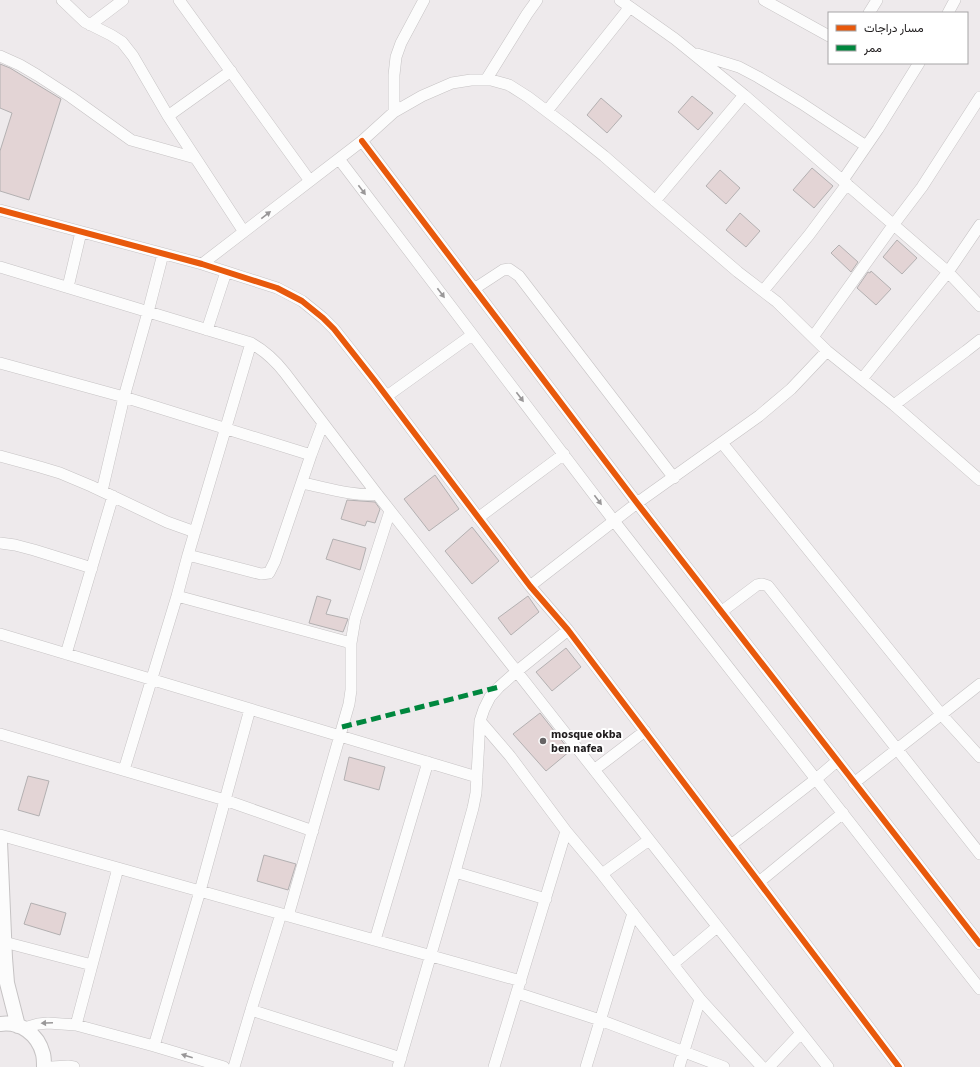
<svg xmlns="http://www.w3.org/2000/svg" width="980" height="1067" viewBox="0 0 980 1067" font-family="'Source Sans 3',Vazirmatn,sans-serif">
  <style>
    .building { fill: #e3d4d5; stroke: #b3b0b1 }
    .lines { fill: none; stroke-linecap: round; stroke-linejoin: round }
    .minor-casing { stroke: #c6c3c4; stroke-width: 12 }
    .tertiary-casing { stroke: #c6c3c4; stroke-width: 16 }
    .minor { stroke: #fcfcfc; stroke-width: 11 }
    .tertiary { stroke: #fcfcfc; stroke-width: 14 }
    .quiet { stroke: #00873e; stroke-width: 5; stroke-dasharray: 10 5; stroke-linecap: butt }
    .cycleway-casing { stroke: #fff; stroke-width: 8 }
    .cycleway { stroke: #e8590c; stroke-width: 6 }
    .oneway { fill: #999798 }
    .poi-dot { fill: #676465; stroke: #fff; stroke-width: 1.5 }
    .labels { text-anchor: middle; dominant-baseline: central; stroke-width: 4; stroke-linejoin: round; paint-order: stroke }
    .poi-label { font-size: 12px; font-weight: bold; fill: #1f1c1d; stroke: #fff; text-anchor: start }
  </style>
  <rect width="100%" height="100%" fill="#eeeaec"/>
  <!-- building -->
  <path class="building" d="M0,64L10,68L61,99L29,200L0,191V151L12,113L0,108Z
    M692,96L713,113L698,130L678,112Z
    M601,98L622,116L607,133L587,115Z
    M812,168L833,186L814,208L793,190Z
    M720,170L740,188L726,204L706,186Z
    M740,213L760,231L746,247L726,230Z
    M897,240L917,258L902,274L883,257Z
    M839,245L858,262L851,272L831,253Z
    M871,271L891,289L876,305L857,288L868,272L870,273Z
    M435,475L459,509L429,531L404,499Z
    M347,500L375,502L380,509L375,523L367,521L365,526L341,519Z
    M472,527L499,561L472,584L445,551Z
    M333,539L366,548L360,570L326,559Z
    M317,596L331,600L326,614L348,619L343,632L309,623Z
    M528,596L539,612L511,635L498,618Z
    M566,648L581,667L552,691L536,672Z
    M540,713L570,751L546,771L513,734Z
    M349,757L385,767L379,790L344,780Z
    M28,776L49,781L39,816L18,810Z
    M264,855L296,864L288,890L257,881Z
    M31,903L66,913L60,935L24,924Z"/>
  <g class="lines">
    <defs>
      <path id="minor" d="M62,0L85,22L111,35L122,42L133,56L168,116L244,232
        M179,0L310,181
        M620,0L675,39L744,95L948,272L980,306
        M764,0L829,36
        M869,13L877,0
        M948,13L955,0
        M90,25L123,0
        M697,54L739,67L758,77L801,103L866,146
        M0,56L20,65L37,75L71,97L131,140L195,158
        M486,80L527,14L537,0
        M547,111L630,7
        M394,112V75L396,57L401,43L424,0
        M168,116L231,71
        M362,141L637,503L980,944
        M339,159L614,521L980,989
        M843,180L878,129L919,63
        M655,201L744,95
        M0,210L202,264L277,288L302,301L323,318L334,329L375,381L530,586L568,630L899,1067
        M202,264L362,141L394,112L422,96L452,83L471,80H491L509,85L528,97L569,128L604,156L661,206L738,272L777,302L827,351L894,405L980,480
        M0,267L251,343C265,351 275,360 285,373L377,494L828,1067
        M68,287L81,232
        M474,289L503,270L509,269L519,276L674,478
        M763,291L809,235L847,184
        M207,330L226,272
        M813,337L894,224L922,187L980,97
        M0,363L124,397L311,455
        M862,379L948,272L980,225
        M387,396L472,335
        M894,405L966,351L980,340
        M722,443L941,714L980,757
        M0,456L40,467L60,473L91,486L167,522L195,532
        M302,483C324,487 355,497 377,494
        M102,491L124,397L148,312L163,254
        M478,518L564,454
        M0,543L15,545L34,550L92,568
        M188,555L261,574L269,573L275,561L311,455L323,423
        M530,586L637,503L759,416L791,389L827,351
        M177,596L351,643
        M721,612L757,585L762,584L768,586L980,854
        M0,634L477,777
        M66,654L113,496
        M480,721L510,756L566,831L602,874L700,999L762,1067
        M0,734L225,800L313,831
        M124,770L177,596L188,555L251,343
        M594,770L645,731
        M854,783L980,684
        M0,835L521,981
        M731,845L816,779L837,761
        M455,872L546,899
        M602,874L649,840
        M759,882L843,813
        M281,914L251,1010L401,1058
        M288,916L349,704L351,690V643L355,619L390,511
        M375,940L428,762
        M4,942L92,965
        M673,964L717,927
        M517,993L600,1020L724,1067
        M76,1025L118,868
        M24,1028L38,1024L48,1023L76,1025L154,1046L224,1067
        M154,1046L200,891L250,709
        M52,1067L68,1066L74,1067
        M234,1067L251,1010
        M398,1067L455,872L473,808L476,793L480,721L484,709L490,697L499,687L516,672L568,630
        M494,1067L566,831
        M586,1067L633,913
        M679,1067L700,999
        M769,1067L801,1033"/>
      <path id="tertiary" d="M0,842L5,958L7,983L18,1026
        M0,1024C20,1021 38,1034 43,1054C44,1058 44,1063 44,1067"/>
    </defs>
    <!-- minor casing -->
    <use href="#minor" class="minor-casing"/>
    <!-- tertiary casing -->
    <use href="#tertiary" class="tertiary-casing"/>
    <!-- minor -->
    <use href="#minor" class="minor"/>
    <!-- tertiary -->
    <use href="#tertiary" class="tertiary"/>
    <!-- quiet -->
    <path class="quiet" d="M342,727L499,687"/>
    <defs>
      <path id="cycleway" d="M362,141L637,503L980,944
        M0,210L202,264L277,288L302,301L323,318L334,329L375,381L530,586L568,630L899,1067"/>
    </defs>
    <!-- cycleway casing -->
    <use href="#cycleway" class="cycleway-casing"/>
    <!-- cycleway -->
    <use href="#cycleway" class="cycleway"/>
  </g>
  <!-- one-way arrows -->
  <defs><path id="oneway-solid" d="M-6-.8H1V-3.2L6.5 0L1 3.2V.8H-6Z"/></defs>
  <g class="oneway">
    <use href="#oneway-solid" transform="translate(362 190) rotate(53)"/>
    <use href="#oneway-solid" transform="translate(266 215) rotate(-38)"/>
    <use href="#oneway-solid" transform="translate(441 293) rotate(53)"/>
    <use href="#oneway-solid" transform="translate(520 397) rotate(53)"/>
    <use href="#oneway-solid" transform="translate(598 500) rotate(53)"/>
    <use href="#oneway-solid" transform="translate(47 1023) rotate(177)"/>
    <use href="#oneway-solid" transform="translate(187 1056) rotate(-163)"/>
  </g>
  <!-- markers -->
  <circle class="poi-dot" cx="543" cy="741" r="4"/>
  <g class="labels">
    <!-- poi labels -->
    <g class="poi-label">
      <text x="551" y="734">mosque okba<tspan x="551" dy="14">ben nafea</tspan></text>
    </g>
  </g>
  <!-- legend -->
  <rect x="828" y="12" width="140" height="52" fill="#ffffff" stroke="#a5a4a5"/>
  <rect x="836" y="25" width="20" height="6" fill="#e8590c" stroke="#a5a4a5"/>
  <text x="864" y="32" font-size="12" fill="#1f1c1d">مسار دراجات</text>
  <rect x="836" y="45" width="20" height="6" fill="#00873e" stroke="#a5a4a5"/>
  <text x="864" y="52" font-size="12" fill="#1f1c1d">ممر</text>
</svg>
